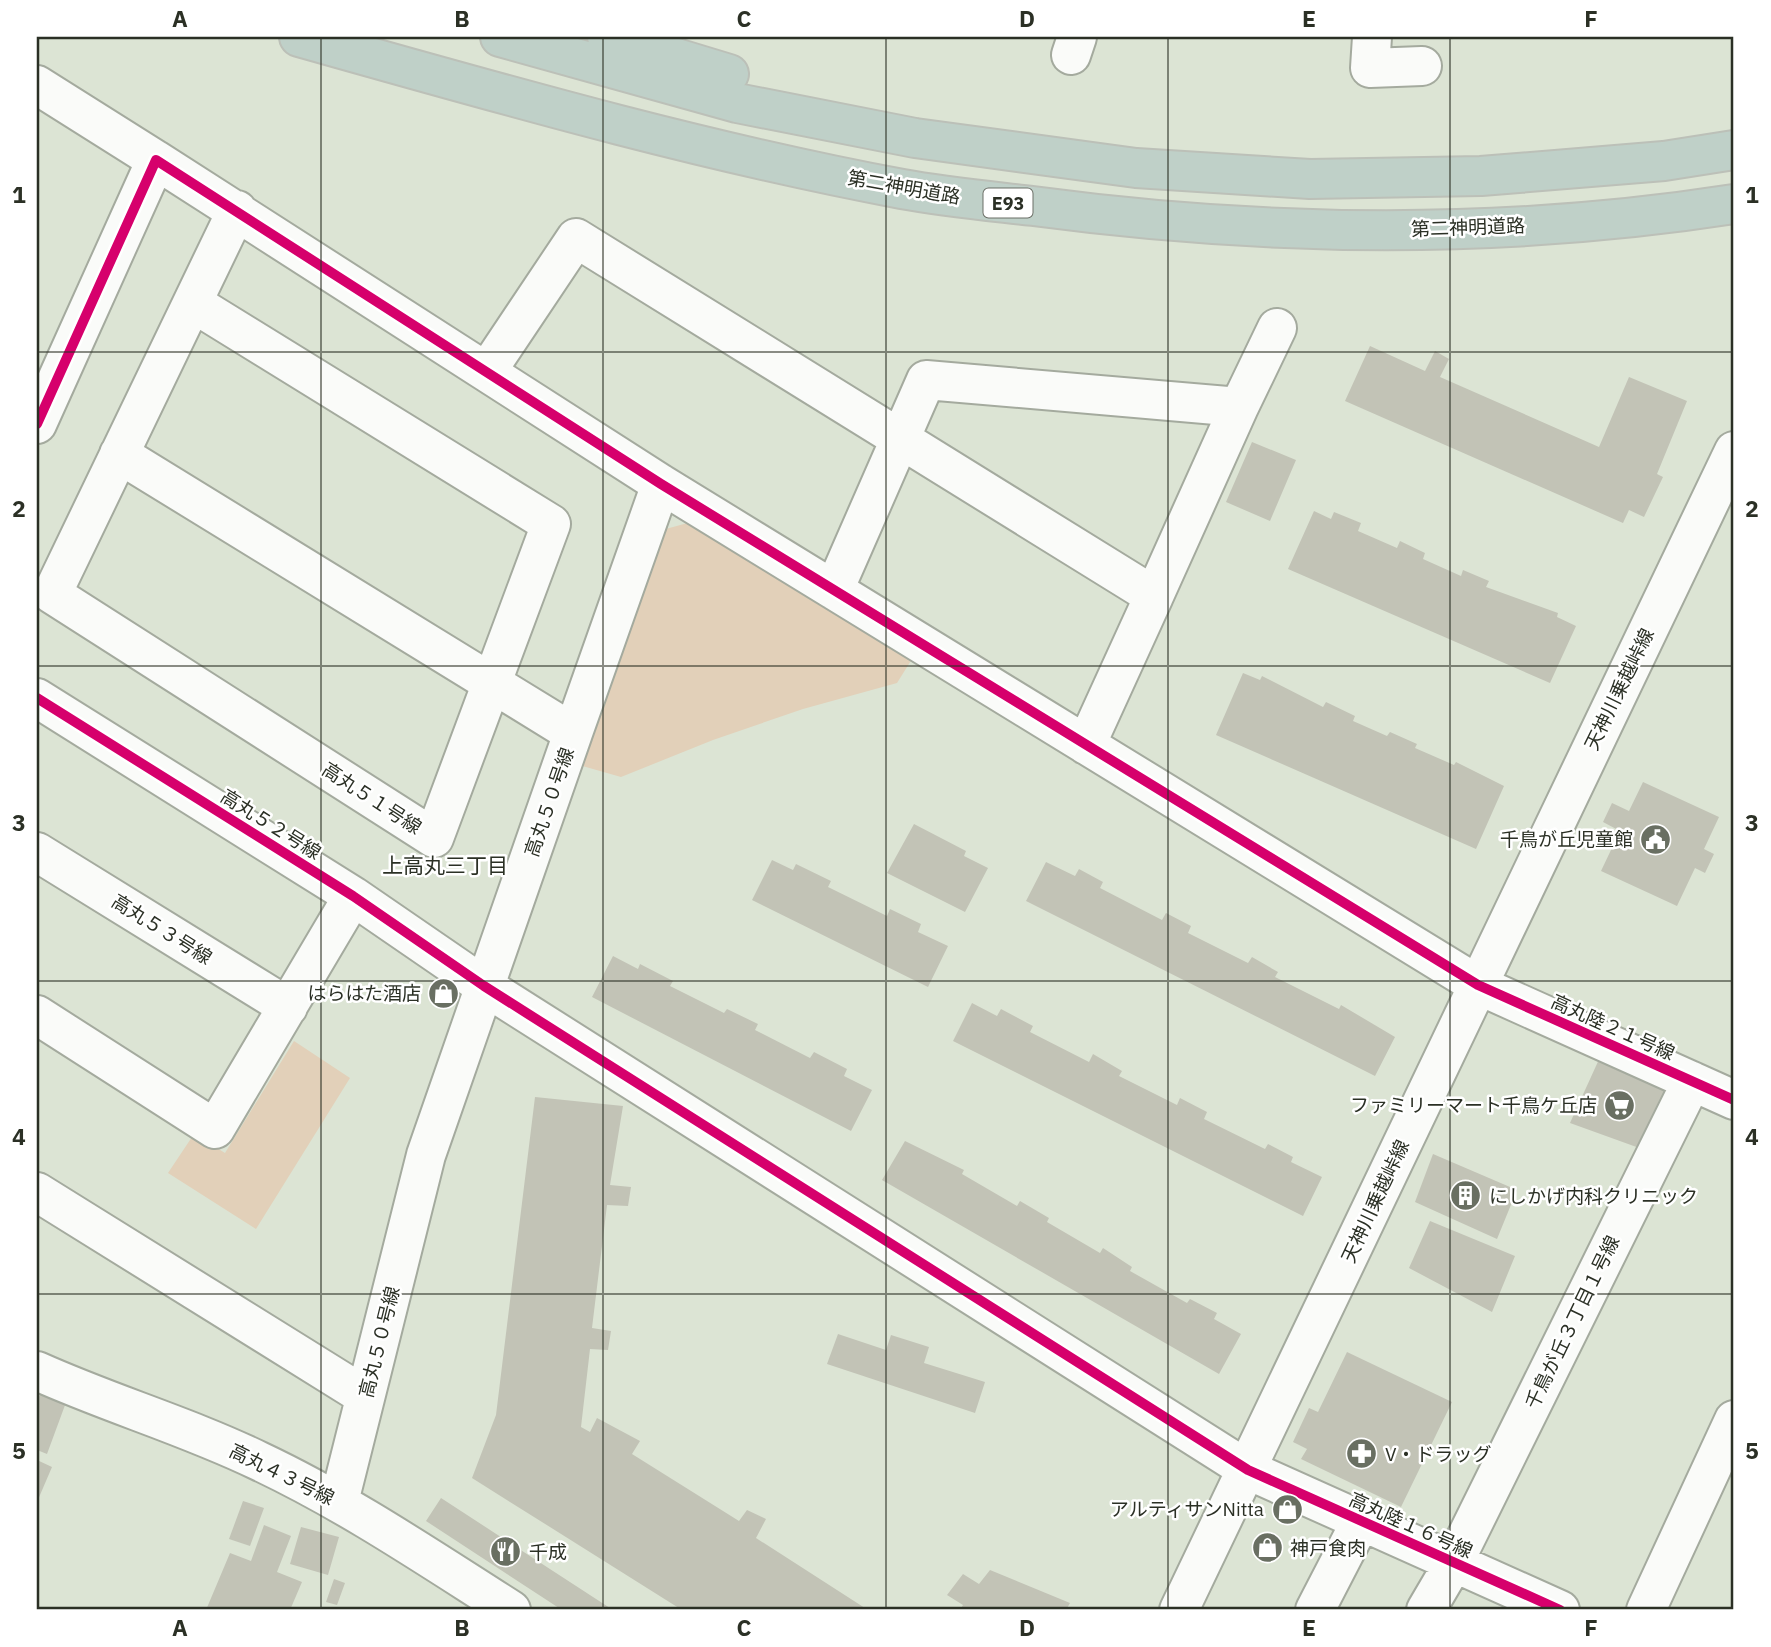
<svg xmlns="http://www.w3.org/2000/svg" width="1771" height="1647" viewBox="0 0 1771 1647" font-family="'IBM Plex Sans','Noto Sans JP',sans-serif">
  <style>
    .green { fill: #e2d0b9 }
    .building { fill: #c2c3b6 }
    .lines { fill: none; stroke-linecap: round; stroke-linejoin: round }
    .minor-casing { stroke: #a4aa9e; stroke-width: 42 }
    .highway-casing { stroke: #bcc0b8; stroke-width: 42 }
    .minor { stroke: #fafbf9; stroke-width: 38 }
    .highway { stroke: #bfd0c8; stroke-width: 38 }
    .cycleway-casing { stroke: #fff; stroke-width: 15 }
    .cycleway { stroke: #d6006c; stroke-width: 10 }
    .grid { fill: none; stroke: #2b3025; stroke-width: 2; stroke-opacity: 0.55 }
    .labels { text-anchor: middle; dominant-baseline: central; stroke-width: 5; stroke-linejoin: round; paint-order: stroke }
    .shield { fill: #fff; stroke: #6b6e66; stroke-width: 2 }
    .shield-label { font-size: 18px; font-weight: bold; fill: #2b3025 }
    .street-label { font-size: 19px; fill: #2b3025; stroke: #fff }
    .poi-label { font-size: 19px; fill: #2b3025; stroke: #fff; text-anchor: end }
    .neighbourhood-label { font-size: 21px; fill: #2b3025; stroke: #fff }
    .neatline { fill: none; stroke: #2b3025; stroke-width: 2.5 }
    .grid-label { font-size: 23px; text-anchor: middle; font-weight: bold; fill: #2b3025 }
  </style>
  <rect width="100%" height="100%" fill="#dce4d4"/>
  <!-- green -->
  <path class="green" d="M695,521L912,659L897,683L803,709L713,740L621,777L579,765L662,530Z
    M294,1041L350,1078L256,1229L168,1173L194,1134L225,1153Z"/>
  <!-- building -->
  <path class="building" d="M1370,346L1425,371L1435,351L1449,359L1440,377L1599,447L1629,377L1687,401L1657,474L1663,477L1644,517L1629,510L1623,523L1345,401Z
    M1252,442L1296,460L1270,521L1226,502Z
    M1314,511L1331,519L1334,512L1361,523L1358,531L1397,548L1400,541L1425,553L1423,559L1461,576L1463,570L1489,581L1486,587L1558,613L1557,617L1576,626L1550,683L1288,569Z
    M1243,673L1260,680L1262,676L1323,707L1326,702L1355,716L1353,721L1387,736L1390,732L1417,744L1415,748L1454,765L1456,762L1504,786L1476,849L1216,735Z
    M1643,782L1719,817L1704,849L1714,854L1705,873L1695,868L1677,906L1601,871L1620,831L1603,822L1612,803L1629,811Z
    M914,824L966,851L964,856L988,868L965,912L887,873Z
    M772,860L793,870L796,864L831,881L828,887L887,916L890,909L921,924L918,932L948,946L928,987L752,900Z
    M1046,862L1075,876L1079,869L1103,882L1100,888L1162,920L1166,913L1191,926L1188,933L1248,963L1252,957L1278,972L1275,977L1339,1009L1341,1005L1395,1037L1375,1076L1026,901Z
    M613,956L638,969L640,964L673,981L670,986L724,1013L727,1009L758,1024L755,1030L810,1058L814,1052L847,1069L844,1076L872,1090L851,1131L592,997Z
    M972,1003L997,1016L1001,1009L1033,1026L1030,1032L1089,1062L1093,1054L1122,1071L1119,1076L1177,1105L1180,1098L1207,1112L1204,1119L1265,1149L1268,1144L1293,1157L1291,1162L1322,1177L1303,1216L953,1041Z
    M1601,1055L1670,1086L1642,1149L1570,1123Z
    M535,1097L623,1106L610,1185L631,1187L628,1206L607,1205L592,1328L611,1331L608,1350L590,1349L581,1427L590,1432L597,1418L640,1441L632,1454L739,1521L747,1510L766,1519L756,1538L868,1610H682L472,1478L496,1415Z
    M905,1141L964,1170L962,1174L1017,1206L1020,1201L1049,1218L1047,1222L1100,1253L1103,1248L1132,1267L1130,1271L1187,1303L1190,1299L1217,1313L1214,1319L1241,1334L1219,1374L882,1180Z
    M1433,1154L1517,1190L1497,1239L1415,1202Z
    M1430,1221L1515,1256L1492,1312L1409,1268Z
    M838,1334L886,1350L891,1335L929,1347L924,1363L985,1382L975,1413L827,1364Z
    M1347,1352L1452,1402L1401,1507L1301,1459L1307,1449L1293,1442L1309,1408L1318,1412Z
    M42,1389L68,1397L47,1454L37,1450V1402Z
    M37,1460L52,1467L37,1502Z
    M441,1498L613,1610H562L426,1521Z
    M243,1501L264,1508L250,1546L229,1539Z
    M264,1525L291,1536L277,1572L302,1582L290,1610H206L230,1553L251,1561Z
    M301,1527L339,1537L328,1575L290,1564Z
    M990,1570L1070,1603L1066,1610H960L963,1605L947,1595L963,1574L979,1584Z
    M334,1579L345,1583L337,1605L326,1602Z"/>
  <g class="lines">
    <defs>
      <path id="minor" d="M1372,37L1370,68L1422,66
        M1071,55L1077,37
        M37,85L156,160
        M193,303L551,524L434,838L52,594L237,210
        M487,371L576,238L1154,596L1086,745
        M37,424L156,160L661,484L1478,985L1734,1100
        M119,454L573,733L426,1155L339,1502
        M834,590L926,380L1239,407L1277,328
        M1154,596L1239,407
        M37,698L353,896L484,986L1248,1470L1560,1610
        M573,733L661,484
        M37,852L288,1007
        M37,1015L215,1129L353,896
        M37,1192L365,1396
        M37,1371C110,1404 187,1426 259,1461C348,1503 429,1558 511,1610
        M1179,1610L1734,451
        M1315,1610L1361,1521
        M1426,1610L1453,1564L1692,1081
        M1646,1610L1734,1420"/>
      <path id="highway" d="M299,37C498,93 699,151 902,189C946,197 990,201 1033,206C1266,237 1502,240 1734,204
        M500,37L737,103L915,138L1136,168L1310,179L1481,176L1664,161L1734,150
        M607,37L729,74"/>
    </defs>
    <!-- minor casing -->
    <use href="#minor" class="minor-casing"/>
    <!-- highway casing -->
    <use href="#highway" class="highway-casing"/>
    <!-- minor -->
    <use href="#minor" class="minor"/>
    <!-- highway -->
    <use href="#highway" class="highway"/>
    <defs>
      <path id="cycleway" d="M37,424L156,160L661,484L1478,985L1734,1100
        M37,698L353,896L484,986L1248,1470L1560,1610"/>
    </defs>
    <!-- cycleway casing -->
    <use href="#cycleway" class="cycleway-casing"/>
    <!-- cycleway -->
    <use href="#cycleway" class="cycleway"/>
  </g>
  <!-- grid -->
  <path class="grid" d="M321,37V1610M603,37V1610M886,37V1610M1168,37V1610M1450,37V1610M37,352H1734M37,666H1734M37,981H1734M37,1294H1734"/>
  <!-- icons -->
  <defs>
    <symbol id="civic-disc" viewBox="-11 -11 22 22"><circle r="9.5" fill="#696f62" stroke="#fff"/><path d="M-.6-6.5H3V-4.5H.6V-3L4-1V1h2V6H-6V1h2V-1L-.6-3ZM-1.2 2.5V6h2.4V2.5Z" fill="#fff"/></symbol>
    <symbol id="shop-disc" viewBox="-11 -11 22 22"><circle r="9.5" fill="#696f62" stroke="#fff"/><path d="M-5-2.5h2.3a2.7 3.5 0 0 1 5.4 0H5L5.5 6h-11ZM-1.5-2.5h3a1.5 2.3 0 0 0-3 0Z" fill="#fff"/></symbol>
    <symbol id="supermarket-disc" viewBox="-11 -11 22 22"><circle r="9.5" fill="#696f62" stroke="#fff"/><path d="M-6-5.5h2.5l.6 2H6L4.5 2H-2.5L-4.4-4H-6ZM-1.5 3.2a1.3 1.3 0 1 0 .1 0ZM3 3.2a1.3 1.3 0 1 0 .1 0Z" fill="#fff"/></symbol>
    <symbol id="building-disc" viewBox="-11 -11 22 22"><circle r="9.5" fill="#696f62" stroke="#fff"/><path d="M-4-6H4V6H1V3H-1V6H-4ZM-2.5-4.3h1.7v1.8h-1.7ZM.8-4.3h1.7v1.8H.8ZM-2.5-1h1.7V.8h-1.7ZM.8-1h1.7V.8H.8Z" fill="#fff"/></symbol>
    <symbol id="pharmacy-disc" viewBox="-11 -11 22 22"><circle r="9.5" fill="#696f62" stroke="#fff"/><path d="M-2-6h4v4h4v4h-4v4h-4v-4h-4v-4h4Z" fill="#fff"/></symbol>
    <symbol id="restaurant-disc" viewBox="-11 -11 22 22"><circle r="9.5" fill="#696f62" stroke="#fff"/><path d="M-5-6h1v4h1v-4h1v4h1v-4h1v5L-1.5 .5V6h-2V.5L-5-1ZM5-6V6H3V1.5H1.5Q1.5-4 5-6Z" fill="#fff"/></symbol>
  </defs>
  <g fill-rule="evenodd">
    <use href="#civic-disc" x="1638" y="822" width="35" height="35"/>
    <use href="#shop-disc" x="426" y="976" width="35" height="35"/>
    <use href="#supermarket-disc" x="1602" y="1088" width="35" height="35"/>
    <use href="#building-disc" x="1448" y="1178" width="35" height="35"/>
    <use href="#pharmacy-disc" x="1344" y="1436" width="35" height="35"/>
    <use href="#shop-disc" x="1270" y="1492" width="35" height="35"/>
    <use href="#shop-disc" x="1250" y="1530" width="35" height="35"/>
    <use href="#restaurant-disc" x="488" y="1534" width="35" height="35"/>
  </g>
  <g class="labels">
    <!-- shield labels -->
    <rect class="shield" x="983.5" y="188.5" width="49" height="29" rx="5"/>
    <g class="shield-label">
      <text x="1008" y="203">E93</text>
    </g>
    <!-- street labels -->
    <g class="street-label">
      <text transform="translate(904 187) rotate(10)">第二神明道路</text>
      <text transform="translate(1468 227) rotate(-2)">第二神明道路</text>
      <text transform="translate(1619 689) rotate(-64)">天神川乗越峠線</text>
      <text transform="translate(372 798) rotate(33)">高丸５１号線</text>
      <text transform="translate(549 802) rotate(-71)">高丸５０号線</text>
      <text transform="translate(271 824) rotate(32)">高丸５２号線</text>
      <text transform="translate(162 929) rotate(32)">高丸５３号線</text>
      <text transform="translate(1613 1027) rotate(24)">高丸陸２１号線</text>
      <text transform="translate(1375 1201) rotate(-65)">天神川乗越峠線</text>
      <text transform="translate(1572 1322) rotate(-64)">千鳥が丘３丁目１号線</text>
      <text transform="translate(379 1342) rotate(-76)">高丸５０号線</text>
      <text transform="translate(282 1474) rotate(26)">高丸４３号線</text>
      <text transform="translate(1411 1525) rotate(24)">高丸陸１６号線</text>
    </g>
    <!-- poi labels -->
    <g class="poi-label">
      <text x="1633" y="839">千鳥が丘児童館</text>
      <text x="421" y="993">はらはた酒店</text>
      <text x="1597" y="1105">ファミリーマート千鳥ケ丘店</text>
      <text x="1489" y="1196" text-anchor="start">にしかげ内科クリニック</text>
      <text x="1385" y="1454" text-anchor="start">V・ドラッグ</text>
      <text x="1264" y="1509">アルティサンNitta</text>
      <text x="1290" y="1548" text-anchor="start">神戸食肉</text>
      <text x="529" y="1552" text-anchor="start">千成</text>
    </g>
    <!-- neighbourhood labels -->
    <g class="neighbourhood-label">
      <text x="445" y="865">上高丸三丁目</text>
    </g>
  </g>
  <!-- border -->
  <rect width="1771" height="1647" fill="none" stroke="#ffffff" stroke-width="77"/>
  <rect x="38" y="38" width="1694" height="1570" class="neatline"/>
  <g class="grid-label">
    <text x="180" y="27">A</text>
    <text x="462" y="27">B</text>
    <text x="744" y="27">C</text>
    <text x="1027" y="27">D</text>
    <text x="1309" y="27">E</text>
    <text x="1591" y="27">F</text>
    <text x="19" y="203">1</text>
    <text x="1752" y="203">1</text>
    <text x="19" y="517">2</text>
    <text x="1752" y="517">2</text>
    <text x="19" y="831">3</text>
    <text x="1752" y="831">3</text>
    <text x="19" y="1145">4</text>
    <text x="1752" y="1145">4</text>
    <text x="19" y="1459">5</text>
    <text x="1752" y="1459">5</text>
    <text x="180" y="1636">A</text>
    <text x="462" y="1636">B</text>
    <text x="744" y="1636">C</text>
    <text x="1027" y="1636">D</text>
    <text x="1309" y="1636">E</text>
    <text x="1591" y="1636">F</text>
  </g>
</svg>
